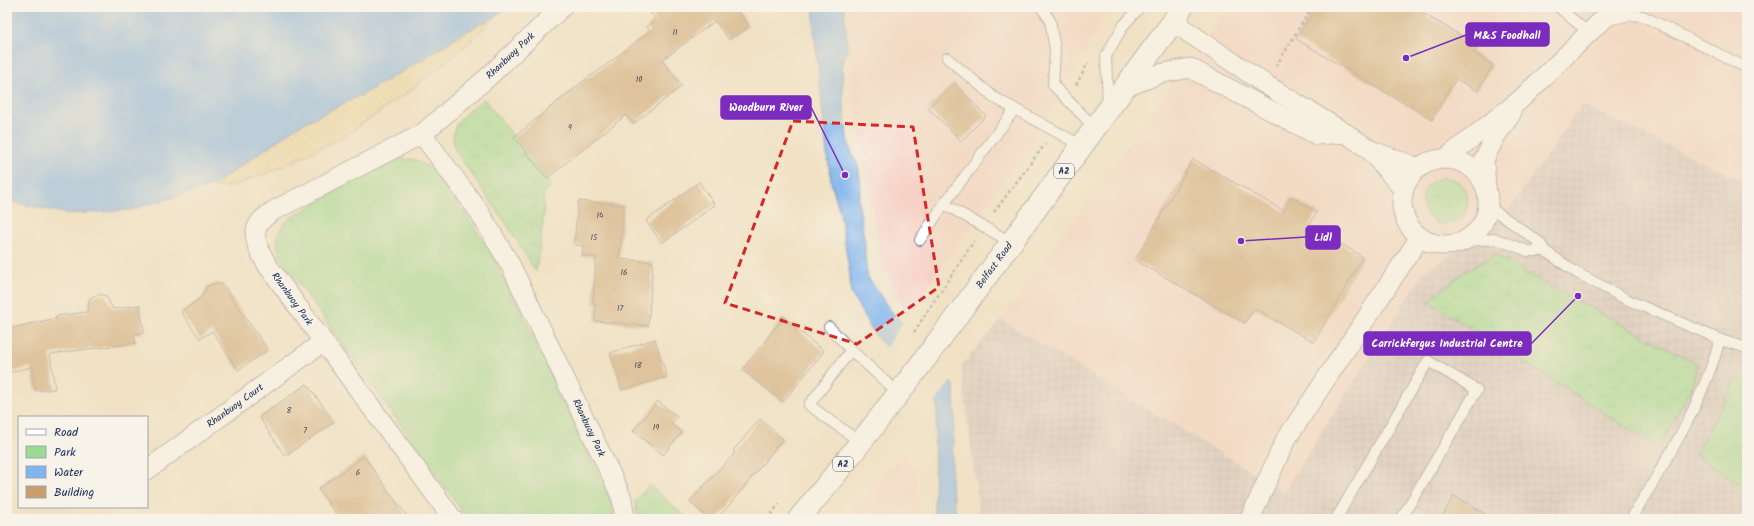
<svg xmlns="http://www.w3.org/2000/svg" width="1754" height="526" viewBox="0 0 1754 526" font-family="Kalam,sans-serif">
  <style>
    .built { fill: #f7d1c6 }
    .industrial { fill: url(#industrial-grid) }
    .grass { fill: url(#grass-tufts); stroke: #5a8578 }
    .sand { fill: url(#sand-dots); stroke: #84847e }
    .park { fill: #9adb91; stroke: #5a8578 }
    .water { fill: #81b5ef; stroke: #4e72a6 }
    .pier { fill: #f1e2c5 }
    .building { fill: #c89e6b }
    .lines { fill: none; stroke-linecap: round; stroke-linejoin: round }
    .service-casing { stroke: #868892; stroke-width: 12 }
    .minor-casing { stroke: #868892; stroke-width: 21 }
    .trunk-casing { stroke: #868892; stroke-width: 24 }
    .path { stroke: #868892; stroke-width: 2.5; stroke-dasharray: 3 3; stroke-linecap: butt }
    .service { stroke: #fff; stroke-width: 10 }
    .minor { stroke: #fff; stroke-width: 19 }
    .trunk { stroke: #fff; stroke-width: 22 }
    .marked { fill: none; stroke: #d62828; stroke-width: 3; stroke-dasharray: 8 5; stroke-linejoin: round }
    .labels { text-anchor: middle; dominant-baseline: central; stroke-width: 4; stroke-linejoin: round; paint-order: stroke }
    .number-label { font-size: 8px; fill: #464b61 }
    .shield { fill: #f7f3e8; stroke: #5d6a87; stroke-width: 1 }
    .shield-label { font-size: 9px; font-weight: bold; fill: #1b2f5e }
    .street-label { font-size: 10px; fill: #1b2f5e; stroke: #f7f3e8 }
    .leader { fill: none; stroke: #7b2cbf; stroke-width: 1.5 }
    .callout-dot { fill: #7b2cbf; stroke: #f7f3e8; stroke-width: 1.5 }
    .callout { fill: #7b2cbf; stroke: #7b2cbf; stroke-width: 1.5 }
    .callout-label { font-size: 11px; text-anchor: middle; font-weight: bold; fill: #fff }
  </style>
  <defs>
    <pattern id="industrial-grid" width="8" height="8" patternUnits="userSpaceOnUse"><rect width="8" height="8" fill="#d2bfbf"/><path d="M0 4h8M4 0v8" fill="none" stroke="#b4a4a7"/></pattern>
    <pattern id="grass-tufts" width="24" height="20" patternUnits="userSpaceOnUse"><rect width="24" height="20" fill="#9adb91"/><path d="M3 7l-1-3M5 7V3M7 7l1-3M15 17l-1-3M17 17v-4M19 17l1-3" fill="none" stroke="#84bc7f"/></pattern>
    <pattern id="sand-dots" width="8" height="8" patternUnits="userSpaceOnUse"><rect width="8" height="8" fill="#eeda9e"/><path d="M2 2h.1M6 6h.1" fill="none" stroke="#ccbb8a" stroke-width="1.8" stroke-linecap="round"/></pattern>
  </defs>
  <rect width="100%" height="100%" fill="#f7f3e8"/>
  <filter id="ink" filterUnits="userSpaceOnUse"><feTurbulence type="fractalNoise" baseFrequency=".025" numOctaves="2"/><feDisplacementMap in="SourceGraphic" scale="8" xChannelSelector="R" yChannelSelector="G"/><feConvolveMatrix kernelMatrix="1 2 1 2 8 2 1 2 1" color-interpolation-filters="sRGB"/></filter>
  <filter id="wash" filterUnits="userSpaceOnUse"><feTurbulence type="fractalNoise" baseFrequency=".012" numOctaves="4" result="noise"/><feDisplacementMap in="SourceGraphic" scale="16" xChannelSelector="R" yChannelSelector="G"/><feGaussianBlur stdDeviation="0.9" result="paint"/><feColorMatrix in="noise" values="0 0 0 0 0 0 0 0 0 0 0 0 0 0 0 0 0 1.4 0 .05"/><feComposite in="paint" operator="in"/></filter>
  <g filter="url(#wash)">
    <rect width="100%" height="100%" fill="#f1e2c5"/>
    <!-- built -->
    <path class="built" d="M848,7H1115L1107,15L1031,143L907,316L882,265L853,95Z
      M1228,7H1747V183L1582,105L1502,219L1424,272L1285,491L1001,320Z
      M904,451L915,470L921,519H846Z"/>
    <!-- industrial -->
    <path class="industrial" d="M1582,105L1747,183V519H980L961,366L1001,320L1284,491L1424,272L1502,219Z"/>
    <!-- grass -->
    <path class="grass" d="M484,99L552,185L543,193L544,214L536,272L509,228L455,150C447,123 466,113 484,99Z
      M1422 201a23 23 0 1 1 46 0a23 23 0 1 1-46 0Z
      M1497,255L1547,285L1698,364L1690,390L1659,448L1428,301L1468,269Z
      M1747,377V488L1695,455L1735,380Z
      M650,485L688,519H638L635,501Z"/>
    <!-- sand -->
    <path class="sand" d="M497,15L467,45L408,92L343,137L277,169L230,187L212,186L301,124L363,94L413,65L460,35Z"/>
    <!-- park -->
    <path class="park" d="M401,159L416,160L430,168L442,182L487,245L524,317L610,499L615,519H468L285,264C275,246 273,234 289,219L377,166L389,161Z"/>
    <!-- water -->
    <path class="water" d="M7,7H507L499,14L460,35L413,65L363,94L301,124L212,186L130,210L69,214L7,201Z
      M814,7H844L848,51L842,62L843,96L847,139L853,156L858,166L861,185L858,200L865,245V258L867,276L888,307L954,386L955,417L953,435L951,485L956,512L955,519H934L935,438L938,404L874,334L851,293L850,275L840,212L832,186L827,154L814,29Z"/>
    <!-- pier -->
    <path class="pier" d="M903,322L952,380L934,403L885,349Z"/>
    <g id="blocks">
      <!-- building -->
      <path class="building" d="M646,7H735L749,26L729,40L715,21L662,60L682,86L633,124L626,115L547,178L514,137L591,75L592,76L650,31L647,27L656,20Z
        M1315,7H1412L1477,45L1472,52L1493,65L1477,91L1456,79L1432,120L1296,39Z
        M954,83L986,116L961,141L928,108Z
        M1193,159L1284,211L1291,197L1317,212L1309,225L1363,257L1314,342L1254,308L1245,323L1135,260Z
        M699,182L715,205L662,243L646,221Z
        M578,201L624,205L619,259L653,262L648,326L595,321L596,304H593L596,257L582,256L583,246L574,245Z
        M217,283L223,285L268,350L238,370L212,331L200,339L181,312L202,297L207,286Z
        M98,294L106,296L113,309L140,305L144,333L134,334L136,343L50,354L55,389L36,391L31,367L7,373V329L57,318V316L87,312L90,298Z
        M783,318L824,351L783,402L742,370Z
        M655,339L667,377L622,390L610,353Z
        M307,384L334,422L285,456L259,417Z
        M658,401L677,417L671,424L682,432L663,455L633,431Z
        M760,419L783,439L726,509L716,519H708L690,501L735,453L733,451Z
        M364,456L392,496L409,519H340L318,489Z
        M1454,496L1494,519H1441Z"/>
    </g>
  </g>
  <g filter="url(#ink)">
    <use href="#blocks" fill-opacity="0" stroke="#868892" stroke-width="1"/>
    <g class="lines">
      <defs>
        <path id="service" d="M1041,7L1050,20L1055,50L1053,85L1095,128
          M1558,7L1589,33
          M1608,20L1630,15L1643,16L1747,68
          M947,58L995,98L1015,109
          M1108,105L1106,56L1123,26L1140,7
          M944,204L1012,243
          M1488,206L1539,242L1545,251L1577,273L1628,300L1724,341L1747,348
          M920,240L944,204L1015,109L1082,146
          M1463,241L1496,239L1528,251H1545
          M829,327L851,350L898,393
          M851,350L809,405L860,442
          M1336,519L1428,361L1477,390L1401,519
          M1631,519C1665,462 1703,404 1720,339"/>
        <g id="minor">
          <path d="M1173,22L1265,84L1345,133L1369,149L1403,189"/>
          <path d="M1124,88L1159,74L1190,68L1317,135L1345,133"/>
          <path id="s1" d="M422,134L478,210L511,266L617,487L622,499L625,519"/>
          <path d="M1370,150L1419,168"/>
          <path d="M1445,159L1520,100L1600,22L1619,7"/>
          <circle cx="1445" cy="202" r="43"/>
          <path d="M1486,188L1484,160L1495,137L1511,114"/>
          <path id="s2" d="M147,470L323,342"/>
          <path id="s3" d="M453,519L268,266C254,243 247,227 273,211L422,134L487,78L562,7"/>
          <path d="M1250,519L1285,441L1420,237"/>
        </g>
        <g id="trunk">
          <path id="s4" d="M799,519C931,359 1049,188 1173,22L1182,7"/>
        </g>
      </defs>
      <!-- service casing -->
      <use href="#service" class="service-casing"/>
      <!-- minor casing -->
      <use href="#minor" class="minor-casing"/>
      <!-- trunk casing -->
      <use href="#trunk" class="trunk-casing"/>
      <!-- path -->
      <path class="path" d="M1276,66L1312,7
        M1076,85L1088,63
        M994,212L1045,144
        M914,332L974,241
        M767,519L779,504"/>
      <!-- service -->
      <use href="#service" class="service"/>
      <!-- minor -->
      <use href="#minor" class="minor"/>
      <!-- trunk -->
      <use href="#trunk" class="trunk"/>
    </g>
  </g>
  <!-- marked area -->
  <path d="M0 0H1754V526H0ZM793,121L913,127L939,287L857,344L725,303Z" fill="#f1e2c5" fill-opacity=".55" fill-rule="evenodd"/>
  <path class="marked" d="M793,121L913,127L939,287L857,344L725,303Z"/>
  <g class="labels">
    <!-- number labels -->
    <g class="number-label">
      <text x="675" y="32">11</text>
      <text x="639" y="79">10</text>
      <text x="570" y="127">9</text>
      <text x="600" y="215">14</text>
      <text x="594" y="237">15</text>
      <text x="624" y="272">16</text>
      <text x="620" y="308">17</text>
      <text x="638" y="365">18</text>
      <text x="289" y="410">8</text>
      <text x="656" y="427">19</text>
      <text x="305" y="430">7</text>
      <text x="358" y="472">6</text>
    </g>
    <!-- shield labels -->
    <g class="shield">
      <rect x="1054" y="164" width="20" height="14" rx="3"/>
      <rect x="833" y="457" width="20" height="14" rx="3"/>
    </g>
    <g class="shield-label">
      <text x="1064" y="171">A2</text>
      <text x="843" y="464">A2</text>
    </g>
    <!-- street labels -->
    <g class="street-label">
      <text stroke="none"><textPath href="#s3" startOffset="664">Rhanbuoy Park</textPath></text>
      <text stroke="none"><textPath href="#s4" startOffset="320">Belfast Road</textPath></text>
      <text transform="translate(292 299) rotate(54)">Rhanbuoy Park</text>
      <text stroke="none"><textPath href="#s2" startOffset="109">Rhanbuoy Court</textPath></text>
      <text stroke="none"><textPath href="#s1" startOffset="339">Rhanbuoy Park</textPath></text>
    </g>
  </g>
  <!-- callouts -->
  <path class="leader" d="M1406 58L1466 35M845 175L811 107M1241 241L1306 237M1578 296L1531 344"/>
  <g class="callout-dot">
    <circle cx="1406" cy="58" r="4"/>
    <circle cx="845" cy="175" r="4"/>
    <circle cx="1241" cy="241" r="4"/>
    <circle cx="1578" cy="296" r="4"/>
  </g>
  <g class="callout">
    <rect x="1466" y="23" width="83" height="23" rx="4"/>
    <rect x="721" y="96" width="90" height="23" rx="4"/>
    <rect x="1306" y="226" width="34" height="23" rx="4"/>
    <rect x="1364" y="332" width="167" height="23" rx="4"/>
  </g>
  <g class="callout-label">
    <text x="1507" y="39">M&amp;S Foodhall</text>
    <text x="766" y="111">Woodburn River</text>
    <text x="1323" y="241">Lidl</text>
    <text x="1447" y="347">Carrickfergus Industrial Centre</text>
  </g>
  <!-- margin -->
  <rect width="1754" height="526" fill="none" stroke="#f7f3e8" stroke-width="24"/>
  <!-- legend -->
  <rect x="18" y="416" width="130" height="92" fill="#f7f3e8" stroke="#9fa5b1"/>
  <rect x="26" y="429" width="20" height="6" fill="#ffffff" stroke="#9fa5b1"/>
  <text x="54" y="436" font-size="12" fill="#1b2f5e">Road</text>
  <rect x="26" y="446" width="20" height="12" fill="#9adb91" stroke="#9fa5b1"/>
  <text x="54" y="456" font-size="12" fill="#1b2f5e">Park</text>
  <rect x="26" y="466" width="20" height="12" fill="#81b5ef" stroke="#9fa5b1"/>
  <text x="54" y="476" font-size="12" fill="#1b2f5e">Water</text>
  <rect x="26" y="486" width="20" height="12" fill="#c89e6b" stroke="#9fa5b1"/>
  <text x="54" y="496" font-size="12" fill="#1b2f5e">Building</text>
</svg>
